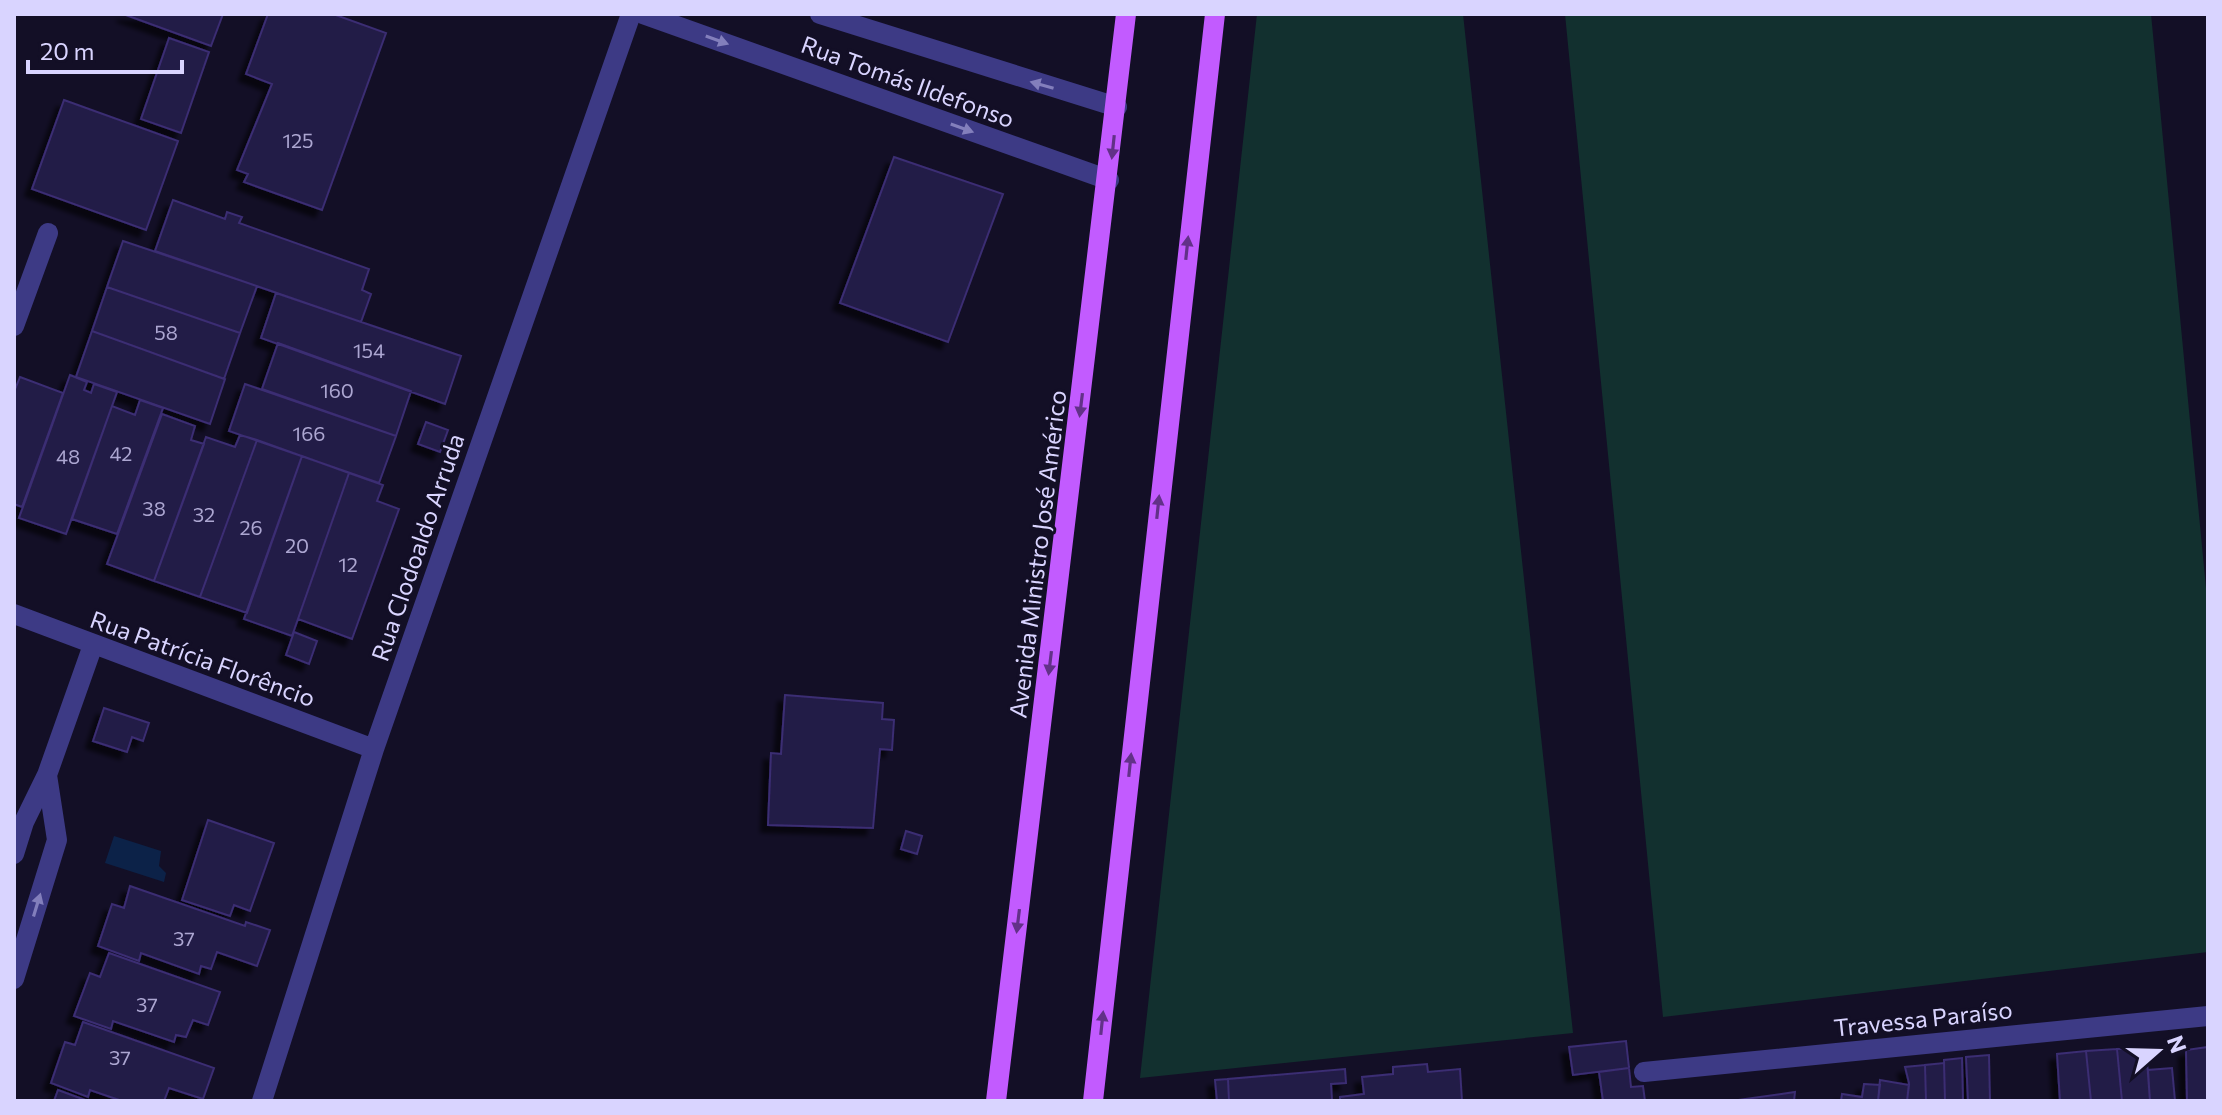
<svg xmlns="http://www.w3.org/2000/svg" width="2222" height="1115" viewBox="0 0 2222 1115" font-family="Commissioner,sans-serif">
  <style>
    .green { fill: #12302f }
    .water { fill: #0c2248 }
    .building { fill: #241b47; stroke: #3b2d73; stroke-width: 2; filter: url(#shadow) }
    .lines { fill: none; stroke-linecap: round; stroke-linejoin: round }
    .street { stroke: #3d3a85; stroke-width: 20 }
    .primary { stroke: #c25bff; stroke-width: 20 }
    .oneway { fill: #837fbc }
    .oneway2 { fill: #623188 }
    .labels { text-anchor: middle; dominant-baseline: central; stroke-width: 6; stroke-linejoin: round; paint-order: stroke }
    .number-label { font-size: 20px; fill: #aca6d1 }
    .street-label { font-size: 24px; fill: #d9d4ff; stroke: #130f26 }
  </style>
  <defs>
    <filter id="shadow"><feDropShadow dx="-7" dy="7" stdDeviation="2" flood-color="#0009"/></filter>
  </defs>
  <rect width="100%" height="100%" fill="#130f26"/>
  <!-- green -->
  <path class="green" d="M1257,14H1463L1573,1033L1140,1078Z
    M1565,14H2151L2208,609V952L1663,1017Z"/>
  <!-- water -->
  <path class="water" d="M114,836L161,851L159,866L166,873L164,882L105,863Z"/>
  <!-- building -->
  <path class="building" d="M123,14H223L211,46Z
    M268,14H333L386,33L322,210L244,182L248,174L237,170L272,84L246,74Z
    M169,38L209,52L181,133L141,119Z
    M64,100L178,141L146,230L32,189Z
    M894,157L1003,194L948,342L840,303Z
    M173,200L225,219L227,212L242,217L239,223L369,269L362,290L371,294L361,322L155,251Z
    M123,241L257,286L240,333L107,287Z
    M107,287L240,333L224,379L92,331Z
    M276,293L461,356L445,404L261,338Z
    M92,331L225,379L210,424L76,377Z
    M278,343L411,391L396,436L262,389Z
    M70,375L87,382L84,390L91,393L94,384L117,392L66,534L19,518Z
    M20,377L63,393L22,507L14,504V392Z
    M245,384L396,436L379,483L229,431Z
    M140,400L163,408L117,534L72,519L112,406L135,415Z
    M162,414L195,426L191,440L204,444L154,581L107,564Z
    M426,422L448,430L440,452L418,444Z
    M240,435L257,440L200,597L154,581L206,437L235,447Z
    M257,440L302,456L247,613L200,597Z
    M302,456L349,473L292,636L244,619Z
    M349,473L383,485L377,501L399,509L352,639L298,619Z
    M294,632L317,641L309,664L286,655Z
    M785,695L883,703L882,719L894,720L892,750L880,749L873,828L768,825L771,753L781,754Z
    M104,708L149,723L143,741L132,737L127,752L93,741Z
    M208,820L274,843L250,911L234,905L230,916L182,900Z
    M906,831L922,836L917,854L901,849Z
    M130,886L245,926L246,922L270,930L257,966L217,952L211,969L201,966L199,974L141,953L139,961L98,946L112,904L124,908Z
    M109,953L220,992L208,1025L193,1020L186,1037L176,1035L174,1042L113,1021L111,1029L74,1016L90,973L100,977Z
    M83,1022L214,1068L203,1099L169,1088L164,1101H122L90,1090L88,1097L51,1083L65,1042L75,1045Z
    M1626,1041L1629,1068L1573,1075L1569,1047Z
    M2208,1047V1101H2187L2186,1050Z
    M2146,1048L2150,1101H2122L2117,1049Z
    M2117,1049L2122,1101H2091L2086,1051Z
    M2086,1051L2091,1101H2060L2057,1054Z
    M1989,1055L1990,1101H1968L1966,1057Z
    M1962,1058L1963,1101H1945L1944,1060Z
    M1944,1063L1945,1101H1926L1925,1065Z
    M1427,1064L1428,1072L1460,1069L1462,1101H1340V1097L1364,1094L1362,1077L1393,1074V1067Z
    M1925,1065L1926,1101H1907L1909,1083L1905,1067Z
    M1629,1068L1631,1087L1643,1086L1645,1101H1603L1599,1072Z
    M2172,1068L2175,1101H2150L2148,1070Z
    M1345,1069L1346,1083L1331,1084L1332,1100L1229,1101L1228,1079Z
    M1228,1079L1229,1101H1217L1215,1080Z
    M1880,1080L1909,1085L1907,1101H1878Z
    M1864,1084L1880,1085L1878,1101H1841L1842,1094L1862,1097Z
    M58,1090L88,1101H54Z
    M1795,1092L1794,1101H1731Z"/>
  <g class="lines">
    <!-- street -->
    <path class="street" d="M643,14L1109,180
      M820,14L1117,107
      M14,326L48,233
      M14,614L374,749
      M14,854L24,822L47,775L93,645
      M14,979L57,840L47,775
      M1644,1072L2208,1016
      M262,1101L374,749L631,14"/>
    <!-- primary -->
    <path class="primary" d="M996,1101L1126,14
      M1093,1101L1215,14"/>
  </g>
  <!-- one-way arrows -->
  <defs><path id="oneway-solid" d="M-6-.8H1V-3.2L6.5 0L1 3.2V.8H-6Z" transform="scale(2)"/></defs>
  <g class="oneway">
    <use href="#oneway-solid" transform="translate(717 40) rotate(20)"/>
    <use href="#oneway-solid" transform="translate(1042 85) rotate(-164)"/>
    <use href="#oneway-solid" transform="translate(962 128) rotate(20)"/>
    <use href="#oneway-solid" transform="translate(37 905) rotate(-73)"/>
  </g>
  <g class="oneway2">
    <use href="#oneway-solid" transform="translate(1113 147) rotate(96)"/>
    <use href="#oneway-solid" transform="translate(1187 248) rotate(-84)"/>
    <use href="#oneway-solid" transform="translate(1081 405) rotate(97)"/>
    <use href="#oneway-solid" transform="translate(1158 507) rotate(-84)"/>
    <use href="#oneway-solid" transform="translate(1050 663) rotate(97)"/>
    <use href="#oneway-solid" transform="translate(1130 765) rotate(-84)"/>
    <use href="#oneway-solid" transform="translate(1018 921) rotate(97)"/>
    <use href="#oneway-solid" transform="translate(1102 1023) rotate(-84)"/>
  </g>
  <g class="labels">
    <!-- number labels -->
    <g class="number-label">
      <text x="298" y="140">125</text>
      <text x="166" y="332">58</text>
      <text x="369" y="350">154</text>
      <text x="337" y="390">160</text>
      <text x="309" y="433">166</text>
      <text x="121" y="453">42</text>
      <text x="68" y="456">48</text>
      <text x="154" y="508">38</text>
      <text x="204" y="514">32</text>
      <text x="251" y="527">26</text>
      <text x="297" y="545">20</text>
      <text x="348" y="564">12</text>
      <text x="184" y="938">37</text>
      <text x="147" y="1004">37</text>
      <text x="120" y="1057">37</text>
    </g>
    <!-- street labels -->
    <g class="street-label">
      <text transform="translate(908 81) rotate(20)">Rua Tomás Ildefonso</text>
      <text transform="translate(417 547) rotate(-71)">Rua Clodoaldo Arruda</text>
      <text transform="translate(1037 554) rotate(-83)">Avenida Ministro José Américo</text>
      <text transform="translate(203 658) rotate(20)">Rua Patrícia Florêncio</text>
      <text transform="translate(1923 1018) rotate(-6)">Travessa Paraíso</text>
    </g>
  </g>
  <!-- border -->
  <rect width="2222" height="1115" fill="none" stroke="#d9d4ff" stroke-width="32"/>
  <!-- north arrow -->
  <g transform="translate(2158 1051) rotate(70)" stroke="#130f26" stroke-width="6" paint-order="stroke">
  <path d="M0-6L14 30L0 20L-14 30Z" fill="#d9d4ff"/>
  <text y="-12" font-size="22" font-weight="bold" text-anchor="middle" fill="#d9d4ff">N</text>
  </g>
  <!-- scale -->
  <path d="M28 60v12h154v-12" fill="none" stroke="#d9d4ff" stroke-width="4"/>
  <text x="40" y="60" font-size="24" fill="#d9d4ff" stroke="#130f26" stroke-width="6" paint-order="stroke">20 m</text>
</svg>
